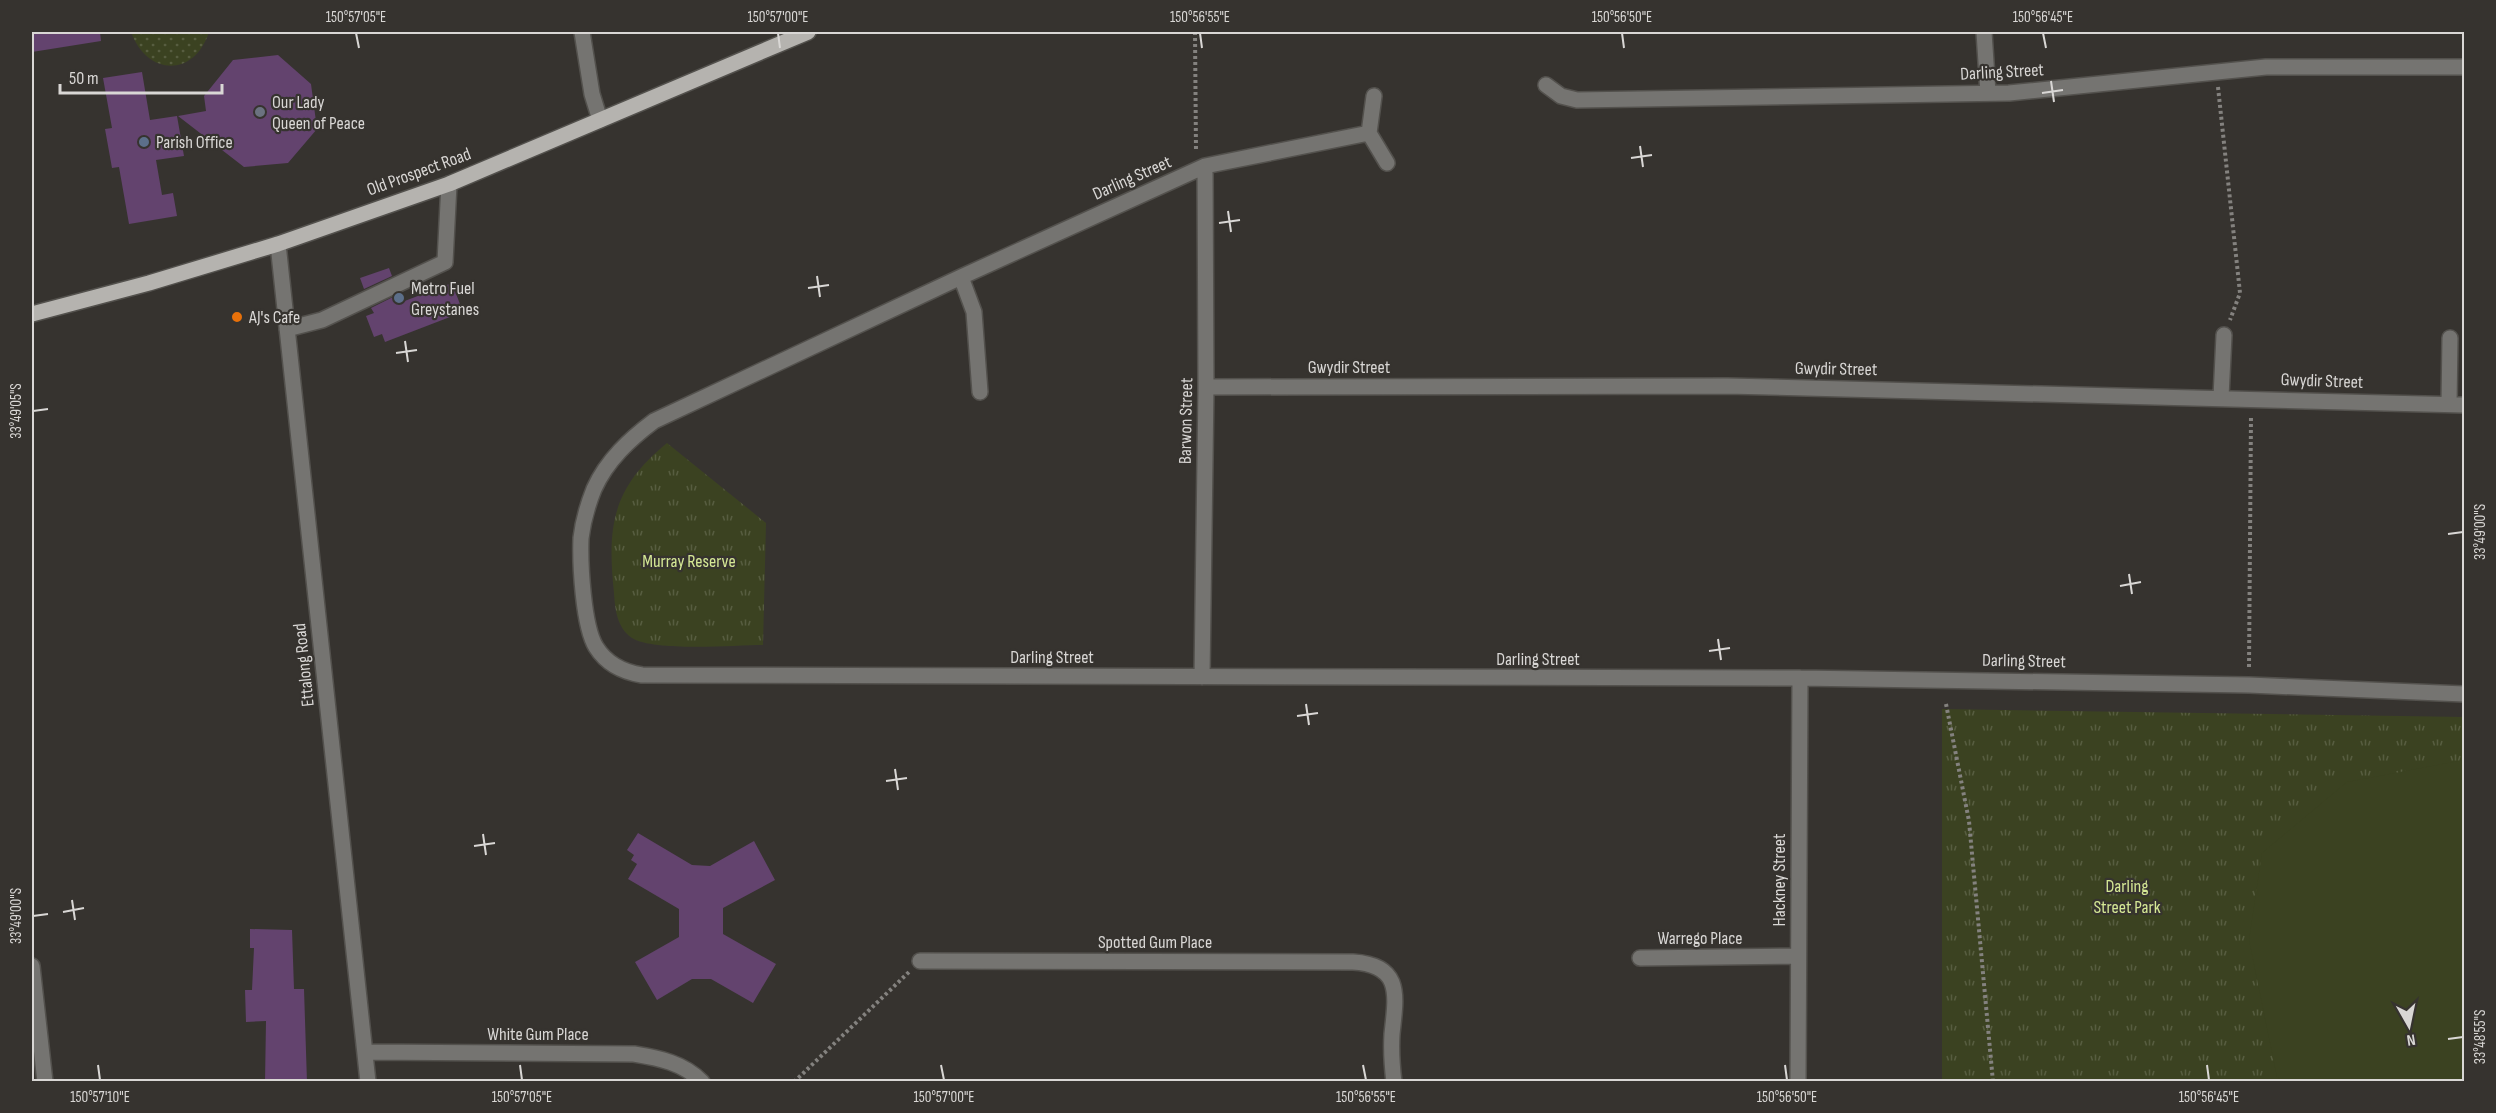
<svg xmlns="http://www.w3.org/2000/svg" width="2496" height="1113" viewBox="0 0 2496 1113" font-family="'Sofia Sans Condensed',sans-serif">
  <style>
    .grass { fill: url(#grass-dots) }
    .park { fill: url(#park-tufts) }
    .pitch { fill: #3b4221 }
    .building { fill: #63436e }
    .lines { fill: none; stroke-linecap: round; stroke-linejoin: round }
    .minor-casing { stroke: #53514d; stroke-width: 18 }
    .major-casing { stroke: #53514d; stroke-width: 18 }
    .path { stroke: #84827f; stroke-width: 4; stroke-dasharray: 3 3; stroke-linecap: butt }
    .minor { stroke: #757471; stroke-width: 15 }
    .major { stroke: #b5b3af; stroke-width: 15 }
    .ticks { fill: none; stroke: #d9d7d5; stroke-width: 2 }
    .worship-dot { fill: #6b7280; stroke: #36332f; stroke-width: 2 }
    .service-dot { fill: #5c6f8a; stroke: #36332f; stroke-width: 2 }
    .food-dot { fill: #e8710a; stroke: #36332f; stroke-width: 2 }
    .labels { text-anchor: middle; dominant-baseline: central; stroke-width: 4.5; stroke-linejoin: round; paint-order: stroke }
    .street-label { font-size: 18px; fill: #d9d7d5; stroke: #36332f }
    .poi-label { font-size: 18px; fill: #d9d7d5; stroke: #36332f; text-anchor: start }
    .park-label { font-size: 18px; fill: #d5e895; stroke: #36332f }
    .neatline { fill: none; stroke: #d9d7d5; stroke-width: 2 }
    .ticks-label { font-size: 15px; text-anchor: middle; fill: #d9d7d5 }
  </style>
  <defs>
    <pattern id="grass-dots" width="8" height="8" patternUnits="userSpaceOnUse" patternTransform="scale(1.5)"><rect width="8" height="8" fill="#3b4221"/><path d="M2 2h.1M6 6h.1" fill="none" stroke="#575d40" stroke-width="1.8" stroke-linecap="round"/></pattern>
    <pattern id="park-tufts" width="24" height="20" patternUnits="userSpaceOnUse" patternTransform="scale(1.5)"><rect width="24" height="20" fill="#3b4221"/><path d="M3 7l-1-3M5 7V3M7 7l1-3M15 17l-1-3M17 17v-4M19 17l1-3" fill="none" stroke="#575d40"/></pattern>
  </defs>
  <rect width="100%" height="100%" fill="#36332f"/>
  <!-- grass -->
  <path class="grass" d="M131,32H209C194,78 147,76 131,32Z"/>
  <!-- park -->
  <path class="park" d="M667,443L766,523L763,645C734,645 655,652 632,638C617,628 615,609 614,593C607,526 612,488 667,443Z
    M1942,709L2464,717V1081H1942Z"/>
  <!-- pitch -->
  <path class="pitch" d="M2464,760V1081H2282L2277,1077L2249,940L2262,853L2347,782Z"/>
  <!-- building -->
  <path class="building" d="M32,32H100L101,41L32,52Z
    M278,55L311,84L317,129L288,163L244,167L178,116L206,111L204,96L233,60Z
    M142,72L150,120L177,116L184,156L156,160L162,195L173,193L177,216L129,224L119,167L112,168L105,129L112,128L103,78Z
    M389,268L392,276L364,289L360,278Z
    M452,283L463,312L385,342L382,334L374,337L366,316L374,313L371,308L399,294L402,302Z
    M638,833L692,865L710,866L754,841L775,880L723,908V934L776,964L753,1003L711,979H692L657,1000L635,962L679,937V909L628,879L637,864L631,860L634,855L627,850Z
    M250,929L292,930L294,989H304L307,1082H265L266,1021L246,1022L245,990H252L254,948H250Z"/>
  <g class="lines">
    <defs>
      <path id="minor" d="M582,32L592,94L600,120
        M1984,32L1988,93
        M1546,85L1561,96L1577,100L2009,93L2266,67H2464
        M1374,96L1369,133L1387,163
        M1369,133L1205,166L961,277L654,421C630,439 607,460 594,489C588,504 583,521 581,538C580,563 583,626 596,647C606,663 623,672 642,675L1800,678L2249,685L2464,694
        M278,244L368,1082
        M961,277L974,312L980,392
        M287,329L322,320L445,262L449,184
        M1206,387L1727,386L2464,405
        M2221,397L2224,335
        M2449,404L2450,338
        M1202,677L1206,387L1205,166
        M1640,958L1798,956
        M920,961L1353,962C1403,965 1396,996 1392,1034C1391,1050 1392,1066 1394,1082
        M32,966L45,1082
        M365,1052L634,1054C659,1058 684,1063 702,1082
        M1798,1082L1800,678"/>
      <path id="major" d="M32,314L149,283L278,244L449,184L808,32"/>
    </defs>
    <!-- minor casing -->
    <use href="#minor" class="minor-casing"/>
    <!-- major casing -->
    <use href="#major" class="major-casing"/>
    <!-- path -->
    <path class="path" d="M1195,32L1196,151
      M2218,87L2240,293L2230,320
      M2249,667L2251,417
      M1946,704L1969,821L1993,1082
      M794,1082L909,972"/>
    <!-- minor -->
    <use href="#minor" class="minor"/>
    <!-- major -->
    <use href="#major" class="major"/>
  </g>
  <!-- ticks -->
  <path class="ticks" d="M356,33L359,48M778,33L780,48M1200,33L1202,48M1622,33L1624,48M2043,33L2046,48M2051,81L2054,102M2042,93L2063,90M1640,146L1643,167M1631,158L1652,155M1228,211L1231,232M1219,223L1240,220M817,276L820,297M808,288L829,285M405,341L408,362M396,353L417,350M33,411L48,409M2448,534L2463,532M2129,574L2132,594M2120,586L2141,582M1718,639L1721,660M1709,651L1730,648M1306,704L1309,725M1297,716L1318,713M895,769L898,790M886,781L907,778M483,834L486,855M474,846L495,843M72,900L75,920M63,912L84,908M33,916L48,914M2448,1039L2463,1037M98,1065L100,1080M520,1065L522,1080M941,1065L944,1080M1363,1065L1366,1080M1785,1065L1787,1080M2207,1065L2209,1080"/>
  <!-- markers -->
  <circle class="worship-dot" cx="260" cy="112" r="6"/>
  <g class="service-dot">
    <circle cx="144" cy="142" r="6"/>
    <circle cx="399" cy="298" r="6"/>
  </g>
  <circle class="food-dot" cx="237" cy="317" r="6"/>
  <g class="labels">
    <!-- street labels -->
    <g class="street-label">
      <text transform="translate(2002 72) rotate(-3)">Darling Street</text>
      <text transform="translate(419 172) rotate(-20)">Old Prospect Road</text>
      <text transform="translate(1132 178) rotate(-24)">Darling Street</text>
      <text x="1349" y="367">Gwydir Street</text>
      <text transform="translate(1836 369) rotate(1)">Gwydir Street</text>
      <text transform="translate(2322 381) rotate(2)">Gwydir Street</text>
      <text transform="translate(1186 421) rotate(-89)">Barwon Street</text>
      <text x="1052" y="657">Darling Street</text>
      <text x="1538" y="659">Darling Street</text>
      <text transform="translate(2024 661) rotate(1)">Darling Street</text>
      <text transform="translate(304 665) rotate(-96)">Ettalong Road</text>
      <text transform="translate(1779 880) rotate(-90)">Hackney Street</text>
      <text x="1700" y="938">Warrego Place</text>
      <text x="1155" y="942">Spotted Gum Place</text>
      <text x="538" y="1034">White Gum Place</text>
    </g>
    <!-- poi labels -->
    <g class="poi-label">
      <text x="272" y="102">Our Lady<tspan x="272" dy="21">Queen of Peace</tspan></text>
      <text x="156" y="142">Parish Office</text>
      <text x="411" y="288">Metro Fuel<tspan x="411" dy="21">Greystanes</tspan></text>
      <text x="249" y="317">AJ's Cafe</text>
    </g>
    <!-- park labels -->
    <g class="park-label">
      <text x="689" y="561">Murray Reserve</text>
      <text x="2127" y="886">Darling<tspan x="2127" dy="21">Street Park</tspan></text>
    </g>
  </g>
  <!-- border -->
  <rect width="2496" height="1113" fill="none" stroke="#36332f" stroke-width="66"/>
  <!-- north arrow -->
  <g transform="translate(2409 1026) rotate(171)" stroke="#36332f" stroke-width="4.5" paint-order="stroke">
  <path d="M0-4.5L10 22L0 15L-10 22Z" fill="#d9d7d5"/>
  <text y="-9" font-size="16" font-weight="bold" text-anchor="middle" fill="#d9d7d5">N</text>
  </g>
  <!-- scale -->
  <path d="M60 84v9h162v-9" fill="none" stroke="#d9d7d5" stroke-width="3"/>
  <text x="69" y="84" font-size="18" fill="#d9d7d5" stroke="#36332f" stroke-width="4.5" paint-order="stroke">50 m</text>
  <rect x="33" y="33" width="2430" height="1047" class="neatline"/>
  <g class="ticks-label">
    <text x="356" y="22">150°57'05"E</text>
    <text x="778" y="22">150°57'00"E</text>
    <text x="1200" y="22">150°56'55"E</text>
    <text x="1622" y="22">150°56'50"E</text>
    <text x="2043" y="22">150°56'45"E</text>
    <text transform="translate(16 411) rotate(-90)" y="5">33°49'05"S</text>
    <text transform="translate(2480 532) rotate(-90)" y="5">33°49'00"S</text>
    <text transform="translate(16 916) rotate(-90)" y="5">33°49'00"S</text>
    <text transform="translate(2480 1037) rotate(-90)" y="5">33°48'55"S</text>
    <text x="100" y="1102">150°57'10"E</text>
    <text x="522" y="1102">150°57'05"E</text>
    <text x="944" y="1102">150°57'00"E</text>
    <text x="1366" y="1102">150°56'55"E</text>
    <text x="1787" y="1102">150°56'50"E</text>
    <text x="2209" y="1102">150°56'45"E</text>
  </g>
</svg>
